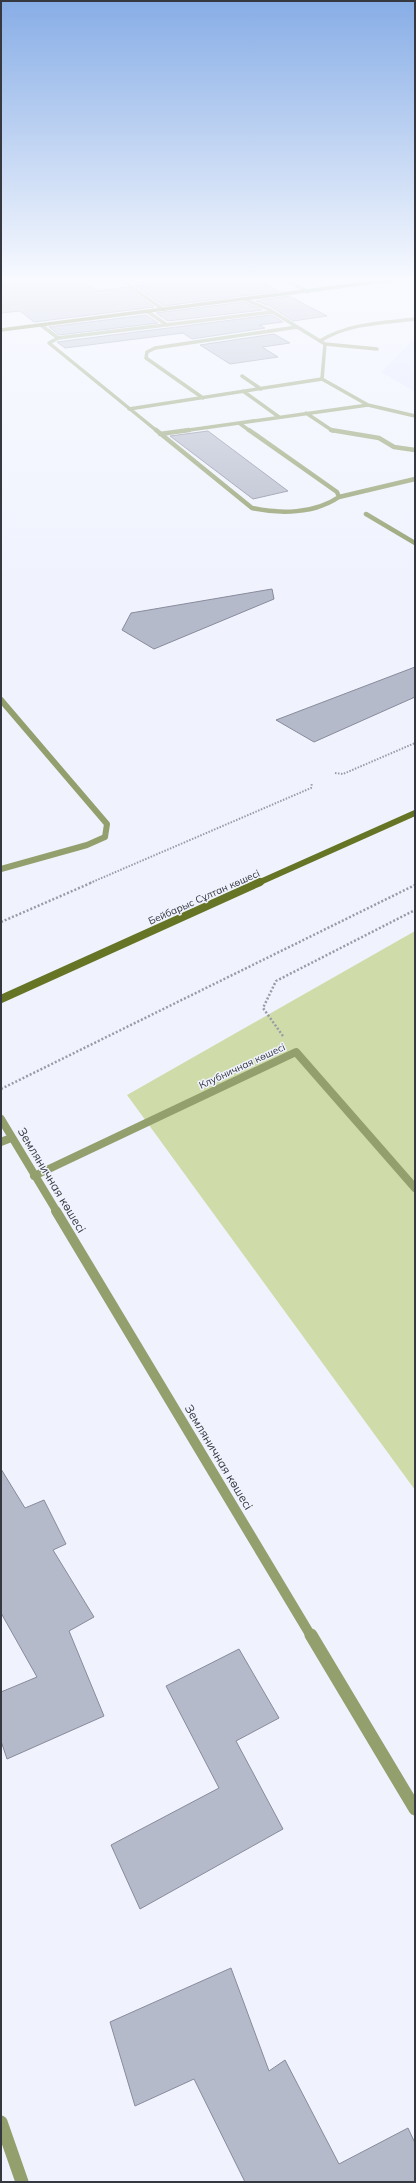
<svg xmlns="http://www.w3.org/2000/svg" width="416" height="2183" viewBox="0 0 416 2183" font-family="Mulish,sans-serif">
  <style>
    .built { fill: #e4e9fe }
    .green { fill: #cfdca9 }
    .building { fill: #b5bacb; stroke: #878b9c }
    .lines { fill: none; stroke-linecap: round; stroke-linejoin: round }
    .path-far1 { stroke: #999ca5; stroke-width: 2; stroke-dasharray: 1.5 1.5; stroke-linecap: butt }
    .path { stroke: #999ca5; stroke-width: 2.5; stroke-dasharray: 2 2; stroke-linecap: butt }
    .lane-far1 { stroke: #939f6d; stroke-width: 3.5 }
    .lane { stroke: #939f6d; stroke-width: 4.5 }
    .street-far4 { stroke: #939f6d; stroke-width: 3.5 }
    .street-far3 { stroke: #939f6d; stroke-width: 6 }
    .street-far2 { stroke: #939f6d; stroke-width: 8 }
    .street-far1 { stroke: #939f6d; stroke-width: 10 }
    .street { stroke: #939f6d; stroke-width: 13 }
    .secondary-far2 { stroke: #667525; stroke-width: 3.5 }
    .secondary-far1 { stroke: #667525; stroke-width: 6 }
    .secondary { stroke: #667525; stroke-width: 8 }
    .labels { text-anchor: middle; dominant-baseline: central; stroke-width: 3; stroke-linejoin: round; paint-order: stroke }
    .street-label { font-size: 10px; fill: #36383f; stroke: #f0f3fe }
    .near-street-label { font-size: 12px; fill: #36383f; stroke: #f0f3fe }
  </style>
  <rect width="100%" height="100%" fill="#f0f3fe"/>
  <!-- built -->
  <path class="built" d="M415,341V392L381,372L411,342Z"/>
  <!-- green -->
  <path class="green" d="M415,931V1490L127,1095Z"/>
  <!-- building -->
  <path class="building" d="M55,277H76L97,291L126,287L154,307L34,322L20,311L1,313V284Z
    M240,277H253L279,291L164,306L136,286L191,279L197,283Z
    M289,296L327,316L293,321L270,306L256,301Z
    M244,302L262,310L168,321L156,313Z
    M146,315L158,323L59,335L49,327Z
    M272,315L283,322L259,325L265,328L192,339L183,333L65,348L57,342Z
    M274,334L290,343L262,347L278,357L230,364L200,345Z
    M208,431L288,491L253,499L170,436Z
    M272,589L274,599L154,649L122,630L131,613Z
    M415,667V697L314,742L276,720Z
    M1,1469L25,1508L44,1500L66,1544L53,1550L94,1617L69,1631L104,1716L7,1759L1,1741V1692L37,1677L1,1613Z
    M239,1649L279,1718L236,1741L283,1829L140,1909L111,1845L219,1788L166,1686Z
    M231,1968L269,2071L285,2060L339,2164L408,2128L415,2143V2182H245L194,2079L135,2106L110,2022Z"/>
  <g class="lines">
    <!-- path-far1 -->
    <path class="path-far1" d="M335,773L343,774L415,743
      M90,883L311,788L312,783"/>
    <!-- path -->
    <path class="path" d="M1,922L93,882
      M283,1036L263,1008L276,981L415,910
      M1,1089L415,885"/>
    <!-- lane-far1 -->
    <path class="lane-far1" d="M246,300L268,309L325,344L322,379L368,405L415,416
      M148,312L167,325
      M41,325L58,338
      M320,341C349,323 382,323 415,319
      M325,344L377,349
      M242,376L261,389
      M243,391L279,417
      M203,398L146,358L147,352L155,348L297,327
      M129,409L322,379
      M306,413L333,431
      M157,431L49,343L58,338L273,312
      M182,431L239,423
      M250,431L239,423L368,405"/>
    <!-- lane -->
    <path class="lane" d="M156,430L252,508C280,514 314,514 339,497L337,492L249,430
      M331,430L379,438L394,447L415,450
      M160,434L189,430
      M339,497L415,479
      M366,514L415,543"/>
    <!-- street-far4 -->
    <path class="street-far4" d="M117,277L164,310
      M281,277L308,292"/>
    <!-- street-far3 -->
    <path class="street-far3" d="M1,700L107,824L105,837L87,845L1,869"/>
    <!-- street-far2 -->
    <path class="street-far2" d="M1,1119L57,1212
      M1,1142L11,1138
      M34,1176L296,1052L415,1188"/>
    <!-- street-far1 -->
    <path class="street-far1" d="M56,1211L311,1636"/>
    <!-- street -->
    <path class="street" d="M311,1635L415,1809
      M1,2122L22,2182"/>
    <!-- secondary-far2 -->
    <path class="secondary-far2" d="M1,330L415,277"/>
    <!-- secondary-far1 -->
    <path class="secondary-far1" d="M258,883L415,813"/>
    <!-- secondary -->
    <path class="secondary" d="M1,999L260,882"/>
  </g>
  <!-- sky -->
  <linearGradient id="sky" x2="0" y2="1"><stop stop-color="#87ade6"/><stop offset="0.48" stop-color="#f8faff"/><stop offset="1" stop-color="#f8faff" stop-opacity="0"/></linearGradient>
  <rect width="416" height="583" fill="url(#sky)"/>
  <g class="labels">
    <!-- street labels -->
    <g class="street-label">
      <text transform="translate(204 897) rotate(-24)">Бейбарыс Сұлтан көшесі</text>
      <text transform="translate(242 1066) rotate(-25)">Клубничная көшесі</text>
    </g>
    <!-- near-street labels -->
    <g class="near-street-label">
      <text transform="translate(52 1180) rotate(59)">Земляничная көшесі</text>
      <text transform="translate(219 1457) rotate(59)">Земляничная көшесі</text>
    </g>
  </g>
  <!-- border -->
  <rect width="416" height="2183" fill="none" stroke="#36383f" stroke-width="4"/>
</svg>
